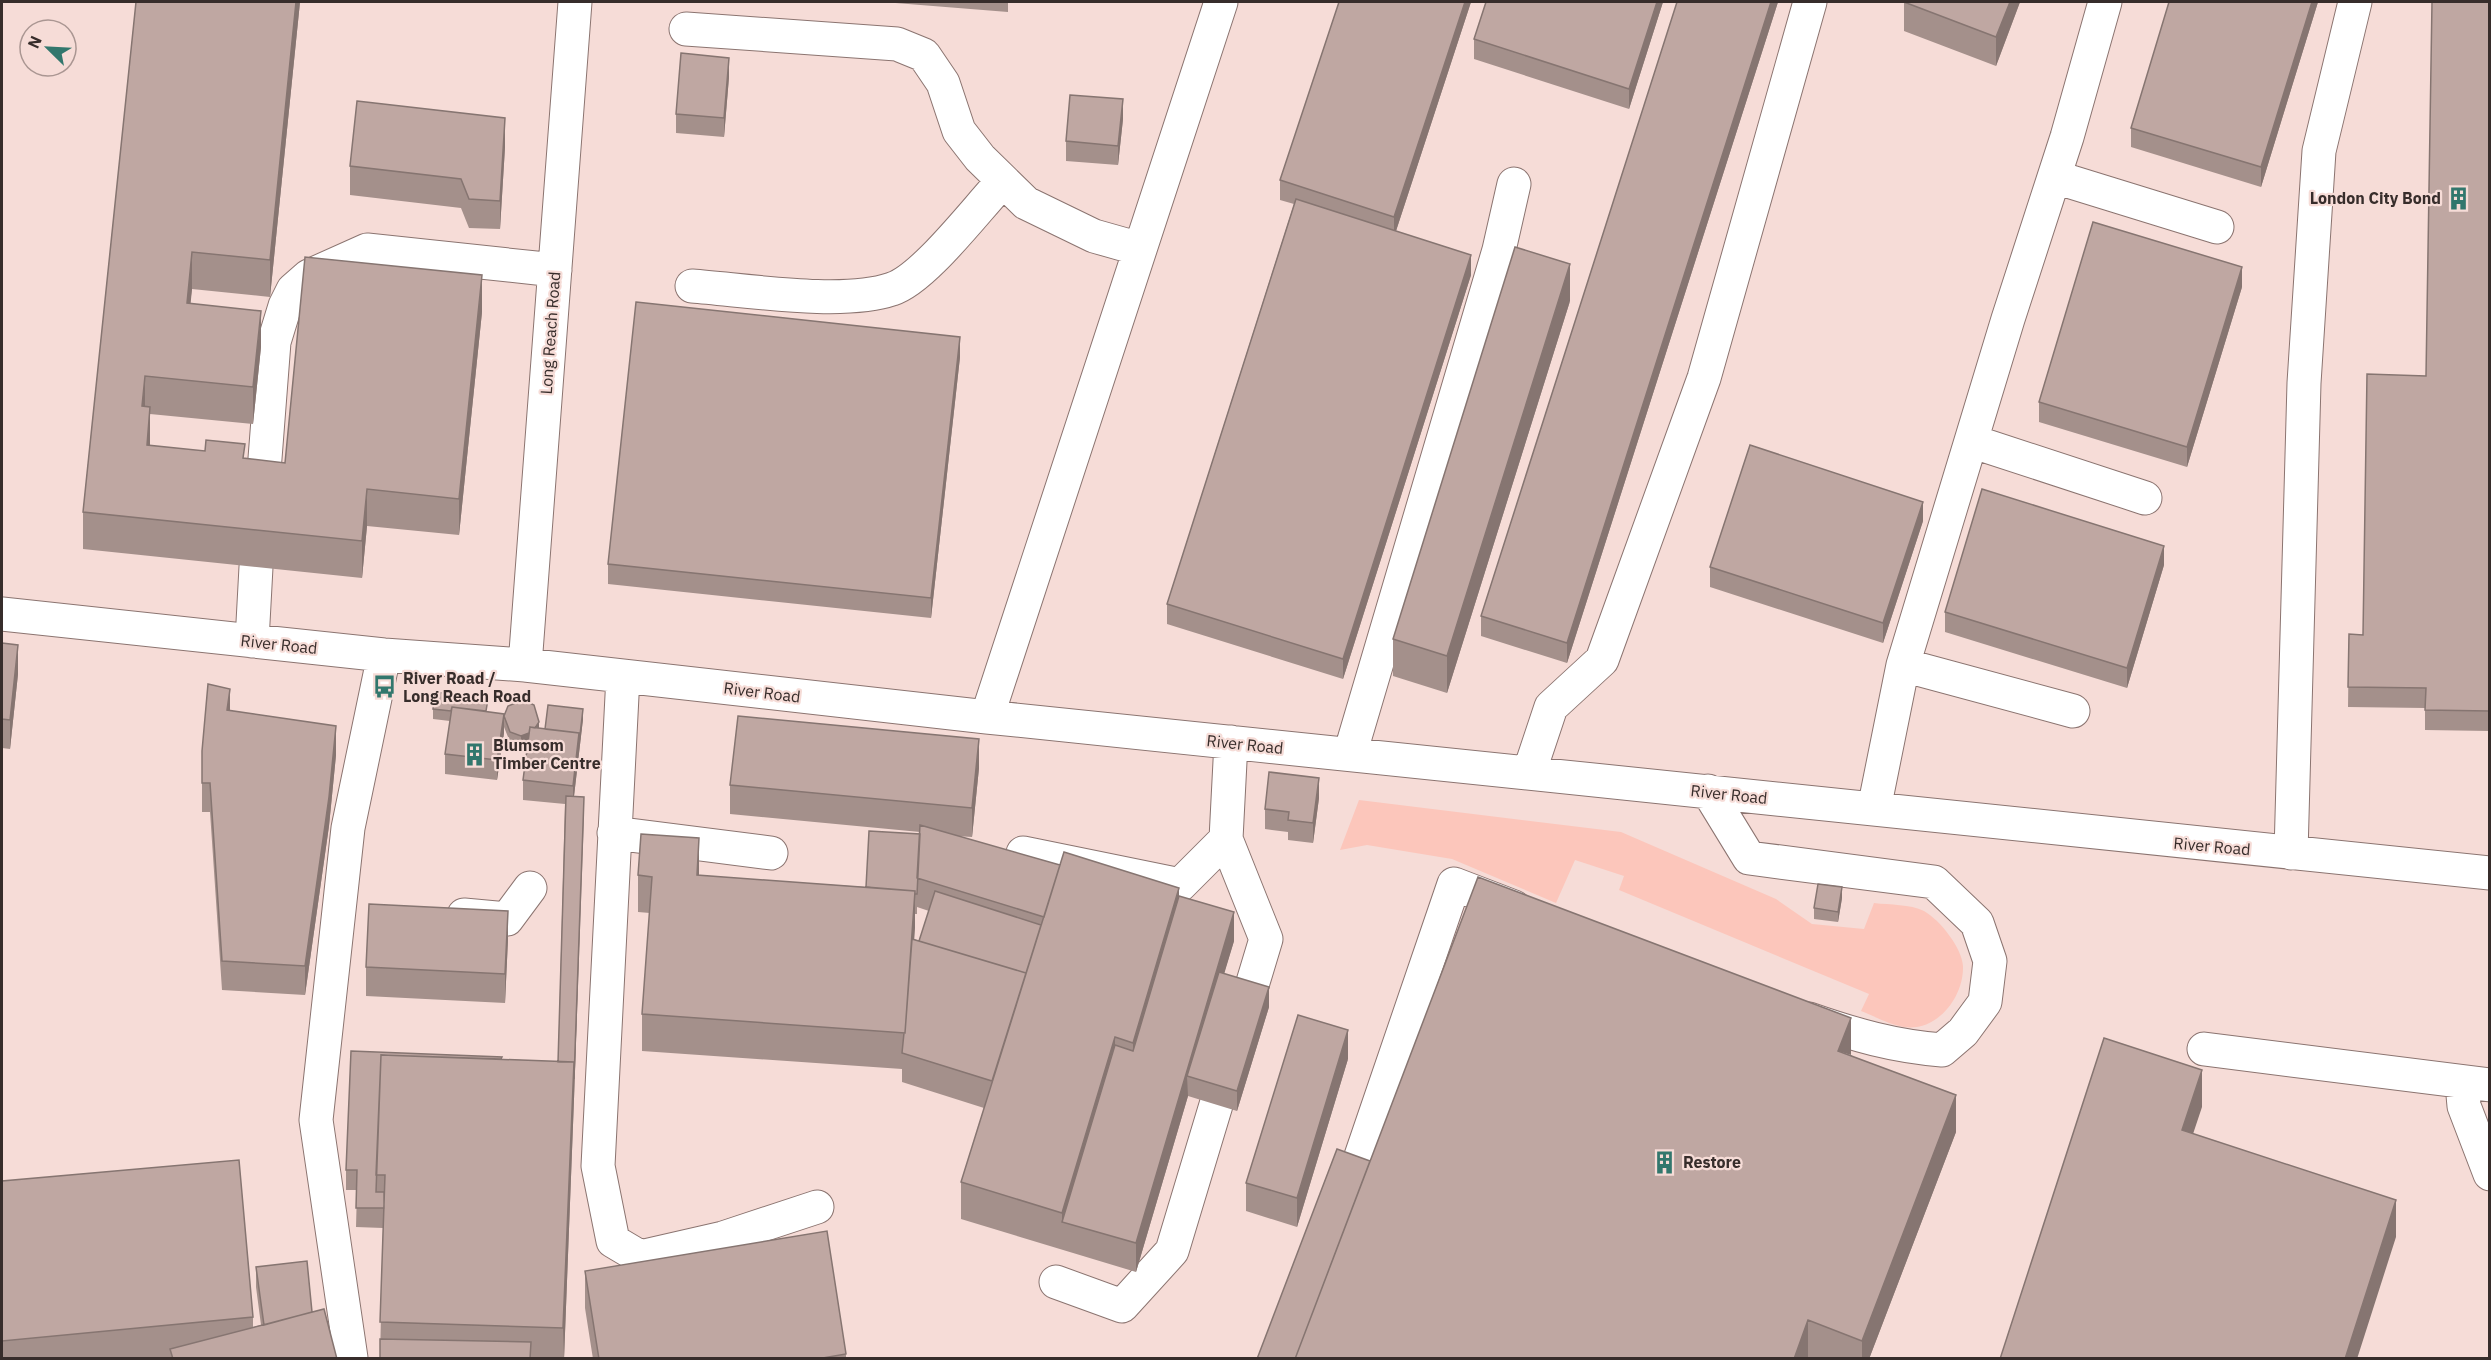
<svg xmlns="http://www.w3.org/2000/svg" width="2491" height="1360" viewBox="0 0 2491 1360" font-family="'IBM Plex Sans',sans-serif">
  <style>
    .green { fill: #fcc6bb }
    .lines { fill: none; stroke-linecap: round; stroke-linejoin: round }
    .minor-casing { stroke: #8b7470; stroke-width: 35 }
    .minor { stroke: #fff; stroke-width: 33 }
    .wall { fill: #a4908b; fill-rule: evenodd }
    .shaded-wall { fill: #867571 }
    .building { fill: #bfa7a2; stroke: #867571; stroke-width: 1.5 }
    .labels { text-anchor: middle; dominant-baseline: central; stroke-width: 4.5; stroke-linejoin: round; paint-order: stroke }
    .poi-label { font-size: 16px; font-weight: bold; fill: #372d2b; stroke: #f6dcd7; text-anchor: start }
    .street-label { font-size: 16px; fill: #372d2b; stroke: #f6dcd7 }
  </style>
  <rect width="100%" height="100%" fill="#f6dcd7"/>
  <!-- green -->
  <path class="green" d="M1359,800L1621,832L1776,899L1812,924L1864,929L1874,903C1890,905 1910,904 1924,911C1940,920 1962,948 1963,966C1964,997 1937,1032 1904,1027C1890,1025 1874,1016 1861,1011L1869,994L1619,890L1624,876L1575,860L1556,903L1452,859L1367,845L1340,850Z"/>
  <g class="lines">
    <defs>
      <path id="minor" d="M686,29L897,44L924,55L943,83L959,131L980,158L1026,203L1094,236L1140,249
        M2055,177L2217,227
        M692,286C746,290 843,306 892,289C924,279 978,207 1003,181
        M1971,441L2145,498
        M262,497L274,342L285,306L293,290L309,276L367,250L555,270
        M2,614L384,655L525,665L987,717L2490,873
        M252,641L256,567
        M525,665L575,2
        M1903,665L2073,711
        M623,676L598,1166L613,1241L640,1257L723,1238L817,1207
        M987,717L1221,2
        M1350,754L1499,250L1514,184
        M1529,773L1551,707L1602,660L1704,378L1810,2
        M1708,791L1749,858L1934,882L1977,923L1990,961L1985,1002L1963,1032L1942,1050C1893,1046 1855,1035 1809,1019
        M1874,809L1903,665L2008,319L2067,137L2105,2
        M614,833L771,853
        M1023,853L1180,885L1226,839
        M2291,853L2304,383L2319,151L2355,2
        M464,915L507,919L530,888
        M2204,1049L2490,1085
        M2462,1084L2464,1106L2490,1174
        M1346,1200L1454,884L1514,907
        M1056,1282L1122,1306L1172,1251L1266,939L1226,839L1231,742
        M351,1358L316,1120L348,828L384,655"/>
    </defs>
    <!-- minor casing -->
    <use href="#minor" class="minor-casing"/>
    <!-- minor -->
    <use href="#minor" class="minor"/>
  </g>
  <!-- wall -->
  <path class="wall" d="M136,2H300L270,297L192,289L190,303L261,347L253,424L150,414V446L245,459L285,463L482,312L459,535L367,526L362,578L83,549V512Z
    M883,2H1008V12Z
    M1339,2H1471L1396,231L1471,275L1343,679L1167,624V604L1294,204L1280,200V180Z
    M1486,2H1663L1629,109L1474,59V39Z
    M1677,2H1778L1567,663L1481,636V616Z
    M1904,2H2020L1996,66L1904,31Z
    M2318,2L2261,187L2131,147V128Z
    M2490,2V731L2425,730V708L2348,707L2349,634L2363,635L2426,376Z
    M729,77L724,137L676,133V114Z
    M1123,119L1118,165L1066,161V141Z
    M505,147L500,229L469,228L461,208L350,195V166Z
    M2242,287L2187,467L2039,422V402Z
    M1570,301L1447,693L1393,676V639Z
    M960,357L931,618L608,584V564Z
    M1923,521L1883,643L1710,587V567Z
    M2164,565L2127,688L1945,632V612Z
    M2,643L18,674L10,749L2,748Z
    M433,709L487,712L504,733L497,780L445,774V754L450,721L433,719Z
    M230,710L336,755L329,826L305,995L222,990L210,812H202V751Z
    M504,716L539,728L545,729L583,719L574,796L584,816L574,1099L564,1359H380L383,1228L356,1227L357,1190H346V1170L502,1059L558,1062L565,804L523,800V780L528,744L521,746L510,742L504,727Z
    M979,768L972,837L956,836L1060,865L1179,896L1234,941L1224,973L1269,1007L1237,1111L1188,1096L1136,1272L961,1219V1182L984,1108L902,1082V1069L642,1051V1014L650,913L638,912V875L699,876L866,887L920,834V832L730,814V785ZM917,907L929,911L919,941L914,939L915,914H917Z
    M1319,798L1313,843L1288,840V832L1265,829V809Z
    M1842,898L1838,922L1814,919V908Z
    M508,939L505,1003L366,996V967Z
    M1851,1055L1956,1132L1869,1359H1812L1808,1357V1359H1257L1370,1161Z
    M1348,1059L1297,1227L1246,1211V1183Z
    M2,1181L253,1317V1327L261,1325L256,1287V1267L312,1312L337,1359H2Z
    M585,1271L846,1354V1359H593L585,1308Z"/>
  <!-- shaded-wall -->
  <path class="shaded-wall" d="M296,2H300L270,297V260Z
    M1465,2H1471L1394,237V217Z
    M1657,2H1663L1629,109V89Z
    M1771,2H1778L1567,663V643Z
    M2010,2H2020L1996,66V37Z
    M2312,2H2318L2261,187V167Z
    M729,58V77L724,137V118Z
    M1123,99V119L1118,165V146Z
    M505,118V147L500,229V201Z
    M192,252V289L187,340V303Z
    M1471,255V275L1343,679V659Z
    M1570,264V301L1447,693V656Z
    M2242,267V287L2187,467V447Z
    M482,275V312L459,535V499Z
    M261,311V347L253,424V387Z
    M960,337V357L931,618V598Z
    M145,376V413L142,406Z
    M150,407V444L147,482V445Z
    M367,489V526L362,578V541Z
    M1923,502V521L1883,643V623Z
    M2164,546V565L2127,688V668Z
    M18,645V674L10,749V720Z
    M230,689V718L227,710Z
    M583,709V719L573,805V786L579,733Z
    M504,714V733L497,780V760Z
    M539,722V732L533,742L521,746V736Z
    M336,726V755L329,826L305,995V966Z
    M979,739V768L972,837V808Z
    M1319,778V798L1313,843V823Z
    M584,797L574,1099L564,1359L563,1328Z
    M699,838V875L697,912V875Z
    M1842,887V898L1838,922V912Z
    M1179,888V925L1133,1080V1043Z
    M915,891V928L906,1054L905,1033Z
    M508,911V939L505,1003V974Z
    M1234,912V941L1193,1078L1187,1076L1188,1096L1136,1272V1243Z
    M1269,987V1007L1237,1111V1091Z
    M1851,1018V1055L1838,1051Z
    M1348,1030V1059L1297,1227V1198Z
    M1115,1037V1074L1062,1222V1213Z
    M2202,1070V1107L2182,1167V1130Z
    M1956,1095V1132L1869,1359H1862V1341Z
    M2396,1200V1237L2357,1359H2345Z
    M1808,1320V1359H1794Z"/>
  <!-- building -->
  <path class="building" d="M136,2H296L270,260L192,252L187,303L261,311L253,387L145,376L142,406L150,407L147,445L205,451L206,440L245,444L243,458L285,463L305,257L482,275L459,499L367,489L362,541L83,512Z
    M1339,2H1465L1394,217L1280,180Z
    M1486,2H1657L1629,89L1474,39Z
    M1677,2H1771L1567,643L1481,616Z
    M1904,2H2010L1996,37Z
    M2169,2H2312L2261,167L2131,128Z
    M2432,2H2490V711L2425,710L2426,688L2348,687L2349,634L2363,635L2367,374L2426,376Z
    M681,53L729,58L724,118L676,114Z
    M1070,95L1123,99L1118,146L1066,141Z
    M357,101L505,118L500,201L469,199L461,179L350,166Z
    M1296,199L1471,255L1343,659L1167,604Z
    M2093,222L2242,267L2187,447L2039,402Z
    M1515,247L1570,264L1447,656L1393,639Z
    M636,302L960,337L931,598L608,564Z
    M1750,445L1923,502L1883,623L1710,567Z
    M1982,489L2164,546L2127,668L1945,612Z
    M2,643L18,645L10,720L2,719Z
    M208,684L230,689L227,710L336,726L329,797L305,966L222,961L210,783H202V751Z
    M435,692L488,699L486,711L452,707L451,711L433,709Z
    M523,700L534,705L539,722L535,728L530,727L529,733L521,736L510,732L504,716L508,706Z
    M548,705L583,709L579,743V733L545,729Z
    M452,707L504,714L497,760L445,754Z
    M738,716L979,739L972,808L730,785Z
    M530,727L579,733L573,786L523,780Z
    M1269,772L1319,778L1313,823L1288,820L1289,812L1265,809Z
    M566,796L584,797L574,1079V1062H558Z
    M920,825L1060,865L1044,917L917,878Z
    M869,831L920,834L917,894H915V891L866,887Z
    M641,834L699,838L697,875L915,891L905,1033L642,1014L652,877L638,875Z
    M1064,852L1179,888L1133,1043L1115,1037L1062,1213L961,1182Z
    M1478,877L1851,1018L1838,1051L1956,1095L1862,1341L1808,1320L1794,1359H1295Z
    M1818,884L1842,887L1838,912L1814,908Z
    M935,891L1041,925L1026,973L919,941Z
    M1179,896L1234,912L1136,1243L1062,1222L1115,1045L1133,1051Z
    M369,904L508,911L505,974L366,967Z
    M912,939L1026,973L992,1081L902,1053L904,1033H905Z
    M1219,972L1269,987L1237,1091L1187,1076Z
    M1298,1015L1348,1030L1297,1198L1246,1183Z
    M2104,1038L2202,1070L2182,1130L2396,1200L2345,1359H2000Z
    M351,1051L502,1057L501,1059L381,1055L376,1192H384V1208H356L357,1170H346Z
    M381,1055L574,1062L563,1328L380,1322L385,1175H376Z
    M1337,1149L1370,1161L1295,1359H1257Z
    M239,1160L253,1317L2,1341V1181Z
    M827,1231L846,1354L817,1359H599L585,1271Z
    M307,1261L312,1312L264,1325L256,1267Z
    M324,1309L337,1359H173L170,1349Z
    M380,1339L531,1342L530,1359H380Z"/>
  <!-- icons -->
  <defs>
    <symbol id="building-bare" viewBox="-9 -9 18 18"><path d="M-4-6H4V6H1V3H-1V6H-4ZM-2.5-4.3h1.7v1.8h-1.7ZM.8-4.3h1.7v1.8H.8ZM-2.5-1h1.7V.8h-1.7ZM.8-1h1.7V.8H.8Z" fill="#32776d" stroke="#f6dcd7" stroke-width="2.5" paint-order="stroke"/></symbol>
    <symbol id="bus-bare" viewBox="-9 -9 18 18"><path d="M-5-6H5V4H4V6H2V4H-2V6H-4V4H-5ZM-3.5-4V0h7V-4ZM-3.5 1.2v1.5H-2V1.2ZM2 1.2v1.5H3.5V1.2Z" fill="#32776d" stroke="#f6dcd7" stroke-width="2.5" paint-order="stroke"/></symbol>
  </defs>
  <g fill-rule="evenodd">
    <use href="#building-bare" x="2442" y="182" width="33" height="33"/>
    <use href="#bus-bare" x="368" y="670" width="33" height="33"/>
    <use href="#building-bare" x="458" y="738" width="33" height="33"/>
    <use href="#building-bare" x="1648" y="1146" width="33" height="33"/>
  </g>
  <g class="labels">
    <!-- poi labels -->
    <g class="poi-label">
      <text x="2441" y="198" text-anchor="end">London City Bond</text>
      <text x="403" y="678">River Road /<tspan x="403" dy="18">Long Reach Road</tspan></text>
      <text x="493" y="745">Blumsom<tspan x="493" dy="18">Timber Centre</tspan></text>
      <text x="1683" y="1162">Restore</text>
    </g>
    <!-- street labels -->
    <g class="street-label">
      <text transform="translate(550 333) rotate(-86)">Long Reach Road</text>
      <text transform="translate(279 644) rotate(6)">River Road</text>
      <text transform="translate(762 692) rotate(7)">River Road</text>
      <text transform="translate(1245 744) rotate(6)">River Road</text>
      <text transform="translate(1729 794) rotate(6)">River Road</text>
      <text transform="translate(2212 846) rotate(5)">River Road</text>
    </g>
  </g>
  <!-- border -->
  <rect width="2491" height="1360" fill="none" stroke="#372d2b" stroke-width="6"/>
  <!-- north arrow -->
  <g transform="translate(48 48) rotate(294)"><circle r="28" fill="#f6dcd7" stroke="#aa9692" stroke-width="1.5"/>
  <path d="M0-4.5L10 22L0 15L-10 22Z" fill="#32776d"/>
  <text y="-9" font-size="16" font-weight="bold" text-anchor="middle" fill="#372d2b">N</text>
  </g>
</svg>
